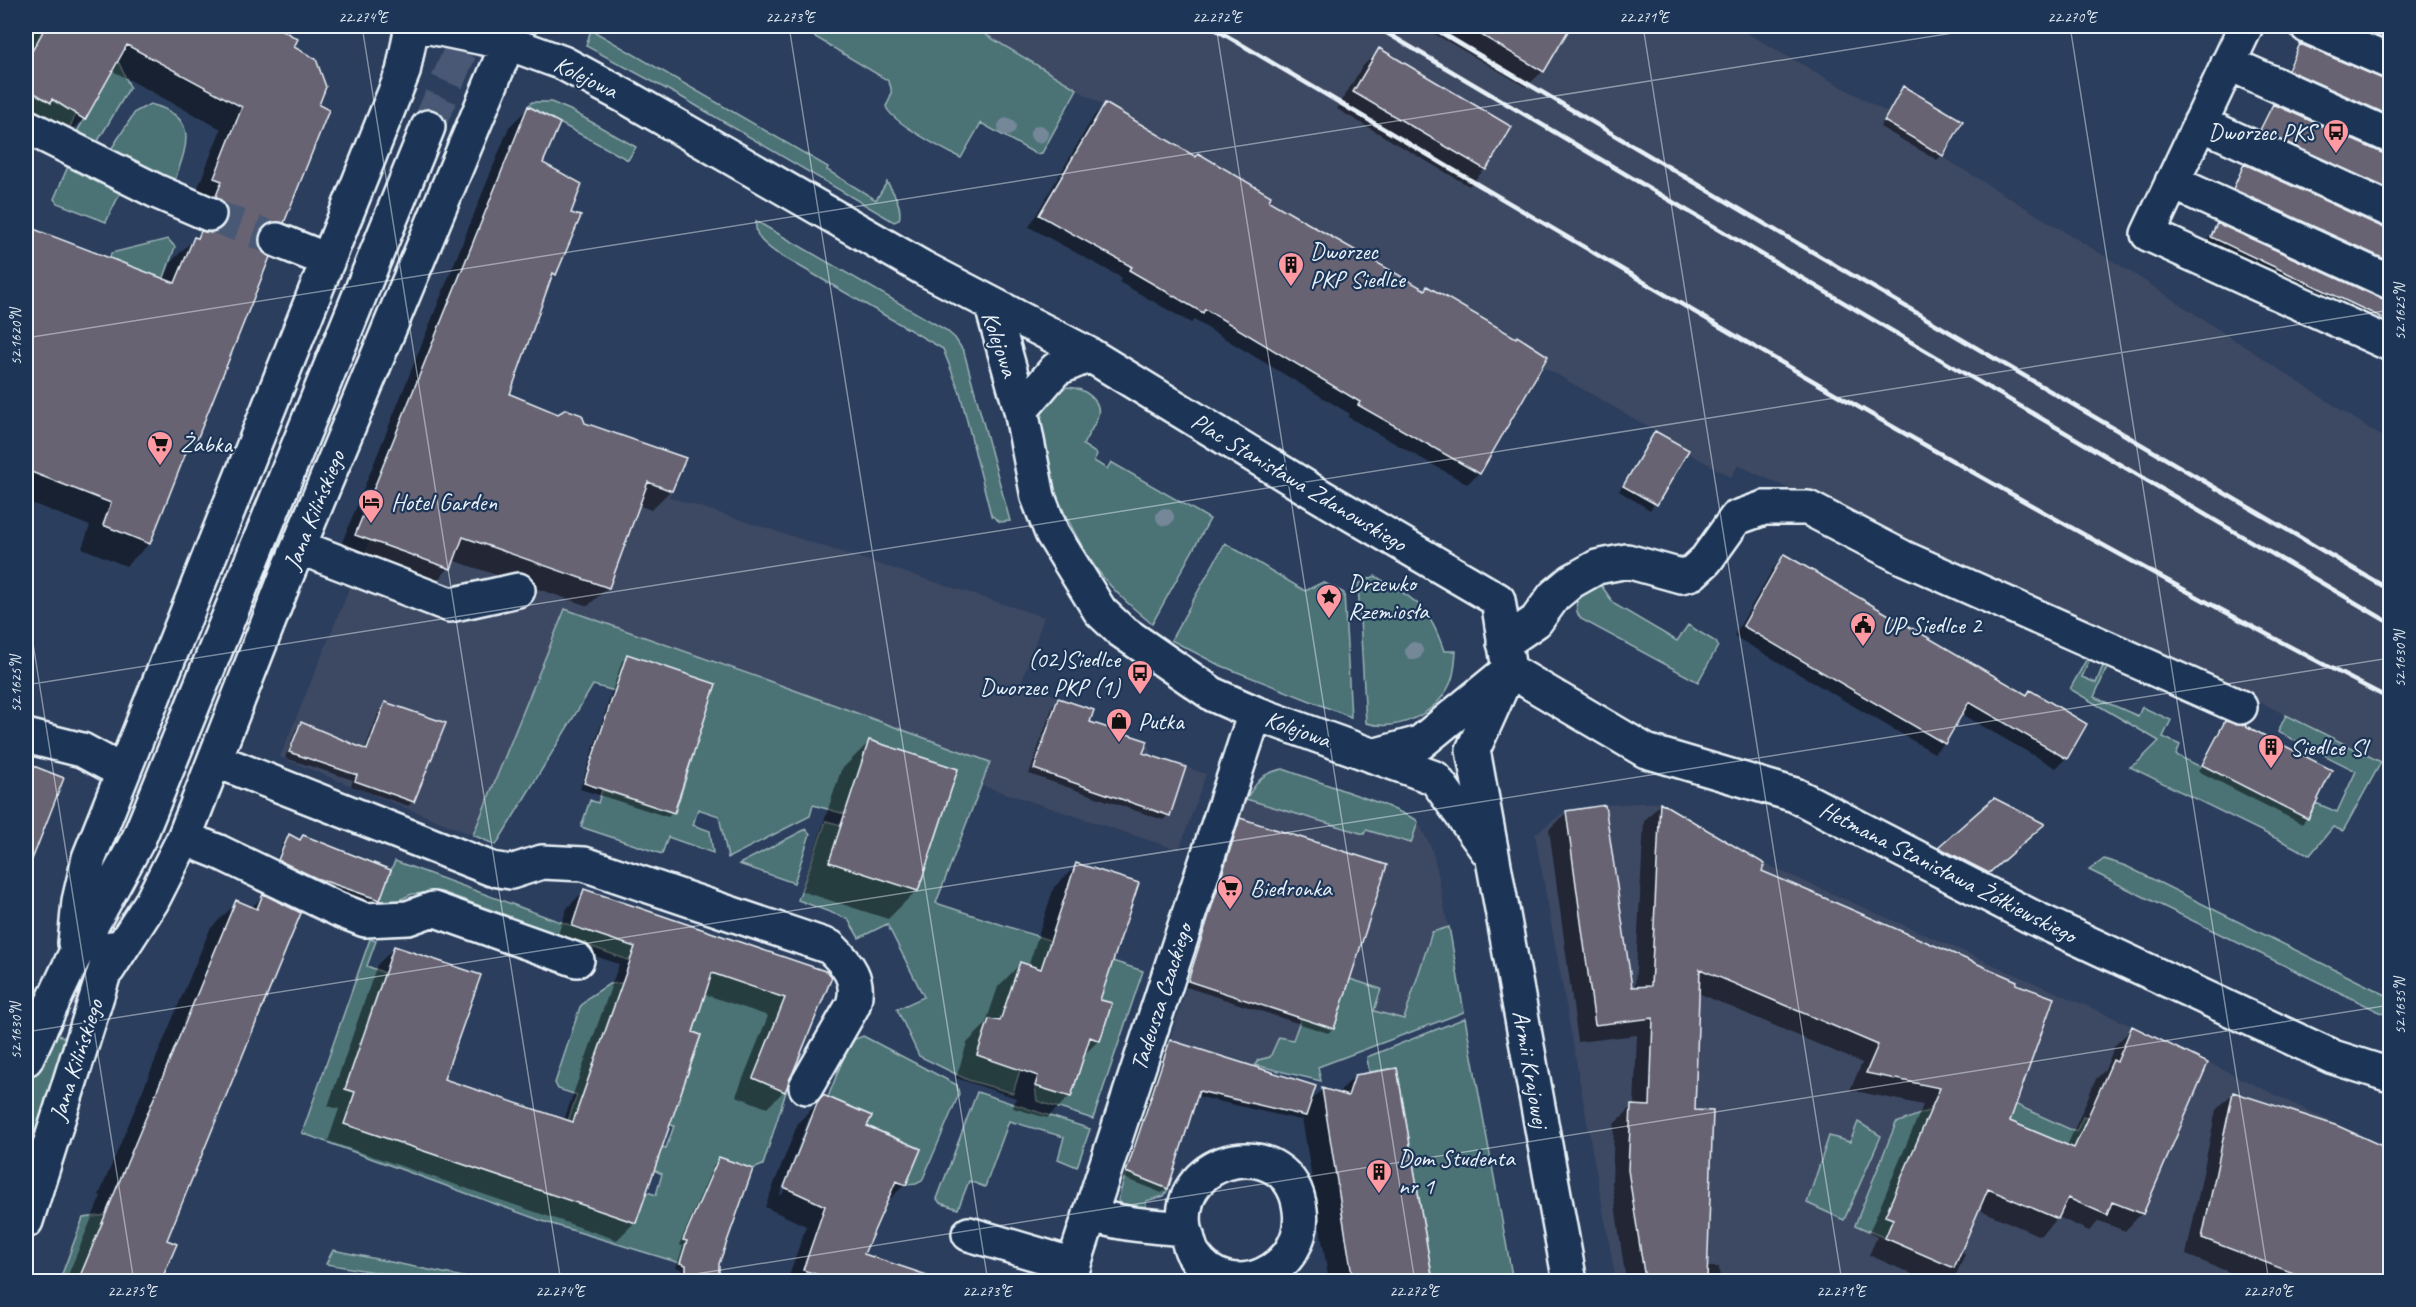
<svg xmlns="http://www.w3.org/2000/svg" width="2416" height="1307" viewBox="0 0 2416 1307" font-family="Caveat,sans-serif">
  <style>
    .built { fill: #3e4964 }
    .green { fill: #4c7376; stroke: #9ab2b7; stroke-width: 1.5 }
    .shadow { fill: #0007; fill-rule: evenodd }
    .building { fill: #686473; stroke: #e8f1f8; stroke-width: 1.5 }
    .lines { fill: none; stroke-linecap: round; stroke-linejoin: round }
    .minor-tunnel { stroke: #485974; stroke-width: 33; stroke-dasharray: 33 16; stroke-linecap: butt }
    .minor-casing { stroke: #e8f1f8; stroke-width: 38 }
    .minor { stroke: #1d3557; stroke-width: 33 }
    .rail { stroke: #e8f1f8; stroke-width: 4.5 }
    .tree { fill: #758899 }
    .ticks { fill: none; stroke: #e8f1f8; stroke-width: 1.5; stroke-opacity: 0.45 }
    .labels { text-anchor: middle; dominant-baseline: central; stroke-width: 4.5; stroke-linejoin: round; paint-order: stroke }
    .street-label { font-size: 24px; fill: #e8f1f8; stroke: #1d3557 }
    .poi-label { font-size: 24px; fill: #e8f1f8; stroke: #1d3557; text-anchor: start }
    .neatline { fill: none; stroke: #e8f1f8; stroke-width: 2 }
    .ticks-label { font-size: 15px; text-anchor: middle; fill: #e8f1f8 }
  </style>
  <rect width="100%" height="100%" fill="#2c3e5d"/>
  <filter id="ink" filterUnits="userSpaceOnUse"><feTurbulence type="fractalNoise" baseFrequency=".0167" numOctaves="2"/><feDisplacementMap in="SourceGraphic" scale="12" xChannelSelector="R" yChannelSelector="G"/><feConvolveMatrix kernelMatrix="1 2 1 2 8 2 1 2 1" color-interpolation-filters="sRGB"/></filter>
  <g filter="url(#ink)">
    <!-- built -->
    <path class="built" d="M971,26H1734L1888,113L1884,121L2137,276L2390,442V767L2218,681L2069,613L1908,544L1738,465L1731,477L1687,452L1689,450L1542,366L1548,356L1517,337L1428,286L1425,290L1302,220L1105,103L1103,105Z
      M410,396L511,436L672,491L669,497L1044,617L1021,683L1094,710L1089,727L1148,741L1151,756L1206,774L1179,850L981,785L989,762L783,686L565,610L473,835L280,757L369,541L355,535Z
      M1246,799L1363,834L1366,830L1411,843L1418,822L1431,847L1437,869L1464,1012L1258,1060L1255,1065L1170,1040Z
      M1660,802L1765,864L2132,1026L2390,1150V1281H1616L1535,834L1566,811L1605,805Z"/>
    <!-- green -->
    <path class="green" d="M26,26H46L39,38L42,41L35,52L27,48L26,50Z
      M592,26H598L595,32L828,167L827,170L876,200L887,182C894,193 903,207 899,220L894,222L683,98L586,46Z
      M797,26H971L1077,89L1042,153L1036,154L981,123L961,158C946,151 888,120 886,106C891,98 894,88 887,80Z
      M118,61L130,87L95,146L75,135Z
      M26,88L31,92L33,90L76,114L67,133L26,110Z
      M532,102H551L570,110L636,147L628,160L528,106Z
      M150,104C201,117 187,146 173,185L108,154L135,112Z
      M69,164L121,191L106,222L57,203L54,199Z
      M756,221L946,330L955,338L964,352L1010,521L1000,522L991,515L960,393L943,349L775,252C764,244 754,237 756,221Z
      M168,239L175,247L161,286L130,273L132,267L110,258L111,253Z
      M1068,387C1083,388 1104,400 1097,418C1094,427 1087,436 1083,445L1097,454L1094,461L1107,469L1111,462L1210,519L1152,624C1133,608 1114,592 1099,572C1074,539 1001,406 1068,387Z
      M1225,543L1305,591L1323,582L1344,593L1351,717L1217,664L1171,640Z
      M1375,576C1416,601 1428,603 1444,651H1456C1455,662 1455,674 1450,684C1436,714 1398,732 1366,723L1358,584Z
      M1597,579L1614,604L1677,641L1688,625L1716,642L1718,646L1698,682L1581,619C1568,602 1585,590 1597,579Z
      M565,609L783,686L990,762L936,903L1143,971L1093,1119L1037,1101L1035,1086L1071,1096L1090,1037L1100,1040L1112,1003L1052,985L1000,1022L989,1019L977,1055L1020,1070L1013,1093L968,1080L919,1056L897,1009L924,997L887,924L859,938L848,919L798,900L826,821L841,825L918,891L958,769L869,740L845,814L813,805L810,816L728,858L719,816L698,809L693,825L710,831L713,853L668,837L662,854L581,827L590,800L598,803L602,790L675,813L715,685L627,655L615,691L593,685L496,845L473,835Z
      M2090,653L2092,654L2082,677L2096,683L2106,658L2111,659L2094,697L2138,716L2142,707L2171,720L2163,737L2180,745L2176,755L2201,767L2202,765L2308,819L2316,803L2337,812L2356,771L2278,732L2286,715L2381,762L2343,831L2333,827L2310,855L2130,767L2139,761L2159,741L2070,689Z
      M1283,769L1382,804L1415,819L1418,822L1411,843L1366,830L1364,834L1246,799C1257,782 1261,773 1283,769Z
      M806,829L810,834L794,883L739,864Z
      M2104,859L2126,866L2390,997V1017L2089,870Z
      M395,861L552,919L785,998L753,1078L786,1092L763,1165L753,1169L690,1232L680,1263L542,1221L302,1133L370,939L376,941L367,966L385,973L368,1019L377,1022L370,1040L362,1038L345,1089L355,1092L414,1147L635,1223L647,1192L656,1195L662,1174L654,1170L662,1147L666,1148L674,1126L666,1123L677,1104L701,1035L693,1032L697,1020L625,996L614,1005L577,1110L581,1126L568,1121L577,1095L558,1089L555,1083L580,1007L589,997L609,984L680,979L442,892L412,894L384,907H376Z
      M1449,927L1464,1012L1318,1067L1321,1081L1255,1065L1258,1060L1270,1057L1279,1037L1293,1040L1301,1018L1334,1028L1350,979L1381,989L1374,1011L1404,1019L1432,932Z
      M1465,1018L1513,1281H1433L1397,1068L1369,1072L1367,1057Z
      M48,1031L71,1040L26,1155V1084Z
      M863,1036L957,1085L959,1094L922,1181L916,1184L906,1185L921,1149L867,1126L872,1116L828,1097L850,1041Z
      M1984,1090L2076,1132L2083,1117L2097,1122L2083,1152L2028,1129L1915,1147L1885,1215L1893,1219L1885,1238L1855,1225L1896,1123Z
      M977,1092L1090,1129L1077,1167L1058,1159L1064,1137L1009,1121L985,1187L969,1181L958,1209L940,1203L937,1199Z
      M1858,1122L1881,1136L1844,1220L1807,1203L1829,1136L1850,1142Z
      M1126,1172L1168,1189L1164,1196L1146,1201V1208H1125L1118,1200Z
      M107,1215L78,1281L59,1282L83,1218Z
      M333,1250L482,1281H428L326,1264Z"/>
    <!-- shadow -->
    <path class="shadow" d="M37,26H272L296,40L292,47L282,222L260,244H257L195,441L186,450L149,544L126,566L82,548L90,526L26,501V227L164,280L172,261L201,232L205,233L193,200L221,129L111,70L83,119L61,141L26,123V46Z
      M1421,26H1563L1568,28L1543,71L1526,87Z
      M2336,26H2390V49Z
      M2301,45L2383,81L2390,82V123L2284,75L2296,51Z
      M1379,50L1485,169L1469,186L1337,109L1362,67Z
      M1903,88L1942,155L1937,160L1880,127L1898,93Z
      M1105,104L1267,201L1546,357L1479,473L1467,484L1348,417L1350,414L1194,320L1191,323L1119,282L1122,278L1029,227L1094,116Z
      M2273,105L2382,155L2390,156V197L2256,135L2268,111Z
      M528,108L541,163L569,213L555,274L549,279L508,395L584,424L671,490L651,510L638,505L608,587L588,606L452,560L449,568L430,588L337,555L509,127Z
      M2245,166L2382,229L2390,230V269L2229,195L2240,171Z
      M2217,225L2382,301L2390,302V329L2206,242Z
      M1655,433L1687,451L1650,510L1619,491Z
      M1784,556L2026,696L2030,692L2066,758L2056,768L1961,714L1944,743L1934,753L1734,636L1774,567Z
      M627,656L673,812L668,817L580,789L622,661Z
      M1058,700L1088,723L1141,754L1168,815L1163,820L1029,774L1053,705Z
      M386,703L413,801L408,806L351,786L353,780L285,758L296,729L301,724L364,751L380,709Z
      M2225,722L2307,818L2302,824L2198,771L2220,728Z
      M870,741L917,890L888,919L801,891L841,770Z
      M26,764L62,778L26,869Z
      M1994,800L2038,829L1983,878L1934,853Z
      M1660,804L1760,872L2008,1122L2067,1146L2096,1079L2105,1070L2115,1045L2133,1028L2142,1213L2125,1231L2099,1221L2089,1231L2058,1217L2040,1236L1978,1209L1960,1251L1965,1254L1953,1282H1908L1912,1274L1869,1255L1877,1237L1869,1233L1923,1105L1850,1090L1862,1063L1698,993L1694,1111L1706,1267H1719L1720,1282H1626L1612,1183L1614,1124L1632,1107H1634L1637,1035L1578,1042L1549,829L1567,812L1630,988H1635L1644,821Z
      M1241,819L1333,1028L1328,1033L1183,986L1235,825Z
      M289,836L379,899L373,904L310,882L274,865L284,841Z
      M1077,865L1099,1040L1082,1057L1070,1096L1047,1118L1013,1108L1016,1098L956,1078L967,1043L985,1025L998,987L1020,964L1028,967L1054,887Z
      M584,891L830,977L784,1091L767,1108L736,1096L768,1016L704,994L692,1033L699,1036L634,1223L617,1240L328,1141L339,1109L328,1106L377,965L394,948L443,1080L564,1120L619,964L555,943L567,908Z
      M263,896L165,1241L163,1274L170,1277L168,1282H65L101,1196L99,1195L210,929L237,902L251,908Z
      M1171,1042L1309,1103L1322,1090L1337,1094L1355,1076L1396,1070L1432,1282H1329L1302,1118L1300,1120L1196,1096L1167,1188L1162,1193L1121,1177L1166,1047Z
      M2233,1093L2390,1151V1282H2177L2239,1276L2186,1255L2216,1110Z
      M823,1097L865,1127L905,1184L885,1204L862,1255L914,1272L911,1282H787L806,1226L765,1207L798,1123ZM809,1118H813L782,1195L780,1194Z
      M719,1159L718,1282H681L682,1269L676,1268L683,1246L679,1245L714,1164Z"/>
    <!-- building -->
    <path class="building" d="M46,26H275L298,39L294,47L316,59L326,87L319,105L329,110L284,223L274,222L265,226L260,233L259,243L263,252L270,257L196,442L191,440L150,544L103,525L111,503L26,470V226L175,283L194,237L198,238L201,231L211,233L220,229L226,221L227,211L224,203L216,196L222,181L214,178L242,107L127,45L85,120L52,99L51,103L26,88V62Z
      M1466,26H1571L1544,72Z
      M2353,26H2391V42Z
      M2300,44L2383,79L2391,80V116L2288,70Z
      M1379,48L1512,127L1486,170L1353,92Z
      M1903,86L1963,121L1943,156L1884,121Z
      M1105,103L1196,157L1198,153L1271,196L1269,201L1302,220L1425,290L1427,286L1516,338L1517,336L1548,356L1480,474L1358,405L1360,402L1205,309L1203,313L1129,270L1132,267L1039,215Z
      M2273,104L2382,153L2391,155V190L2260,130Z
      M528,106L560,123L543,163L582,184L571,213L581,216L556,275L553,273L510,394L558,414L566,409L582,415L585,423L686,458L672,491L648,482L609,588L463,537L451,569L355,535Z
      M2244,164L2382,227L2391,229V262L2233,189Z
      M2217,223L2382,299L2391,301V322L2211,237Z
      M1655,431L1689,450L1657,505L1623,486Z
      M1784,554L2027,695L2030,690L2087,724L2067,759L1969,702L1945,744L1743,626Z
      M627,654L716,684L674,813L584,783Z
      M1058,698L1094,710L1090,722L1148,741L1143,753L1186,767L1170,816L1034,769Z
      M385,702L446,723L414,802L355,781L357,775L289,752L301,722L367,750Z
      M2225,721L2244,725L2332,770L2308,819L2202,765Z
      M869,740L958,769L918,891L829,862Z
      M26,763L64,778L28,870L26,869Z
      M1994,798L2045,824L1989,873L1938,847Z
      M1660,802L1765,864L1762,871L2017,981L2016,984L2054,998L2010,1121L2074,1148L2113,1060L2117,1062L2132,1026L2208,1063L2143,1214L2112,1202L2107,1215L2068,1198L2058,1219L1988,1189L1954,1268L1885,1238L1893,1219L1885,1216L1940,1088L1866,1073L1878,1045L1700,969L1695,1110L1713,1111L1707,1281H1651V1279H1645L1628,1170L1631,1105L1650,1106L1653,1018L1595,1025L1566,811L1605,805L1632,987L1651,986Z
      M1240,818L1387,865L1334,1029L1188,981Z
      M289,834L300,840L303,835L391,870L380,900L316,878L278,860Z
      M1076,863L1139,883L1100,1000L1112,1003L1100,1041L1090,1037L1071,1097L1035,1086L1038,1076L977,1055L989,1019L1000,1021L1020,962L1041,969Z
      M584,889L828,972L832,977L785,1092L753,1078L785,998L712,973L693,1032L701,1035L636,1223L344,1124L355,1092L345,1089L394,946L481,975L444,1079L573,1122L635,947L572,926Z
      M263,894L301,913L167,1240L177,1244L161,1281H78L236,900L257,909Z
      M1170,1040L1316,1086L1306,1116L1199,1091L1168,1189L1126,1172Z
      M1397,1068L1433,1281H1353L1322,1088L1348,1096L1355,1075Z
      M2233,1092L2338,1126L2391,1150V1281H2314L2202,1238Z
      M823,1095L872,1116L867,1126L921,1149L906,1185L896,1181L864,1254L927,1275L926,1281H837L803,1270L825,1206L784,1187L818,1101Z
      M719,1157L753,1169L719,1264V1281H686V1265L680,1263L687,1241L683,1240Z"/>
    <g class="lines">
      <!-- minor-tunnel -->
      <path class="minor-tunnel" d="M428,127L471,26
        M209,214L277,240"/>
      <defs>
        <path id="minor" d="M425,26L508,43L563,63L628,98L923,268L1090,355L1322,497L1498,600L1509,670L1473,750L1570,1282
          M2246,26L2148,234L2390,344
          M2307,26L2390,62
          M2228,63L2390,136
          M2200,123L2390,210
          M26,126L158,192L209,214
          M2172,182L2390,282
          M277,240L327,260
          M992,306L1021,410L1038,497L1052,533L1100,611L1120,630L1214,695L1255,713L1435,778L1487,850
          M1021,410L1056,369L1090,355
          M299,547L450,605L518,590
          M1504,643L1536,621L1554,596L1572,581L1597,567L1627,561L1681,576L1692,573L1706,560L1736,518L1764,508H1808L1902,557L2240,707
          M26,736L82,750L123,772
          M1373,756L1420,743L1509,670L1646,751L1795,795L2030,916L2333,1057L2390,1075
          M215,760L492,869L511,872L542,862L584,864L830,947C848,964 861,980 853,1005L806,1087
          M184,838L219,852L337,909L365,920L408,918L433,909L577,960
          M75,943L79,901L89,858L403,72L412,26
          M108,969L152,901L184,838L286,577L508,43
          M26,1059L73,959L139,838L428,127
          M1090,1214C1121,1225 1154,1226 1185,1229C1188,1237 1189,1248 1194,1255C1228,1307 1308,1271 1300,1210C1291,1131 1173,1152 1185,1229
          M26,1221L112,948
          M969,1234L1074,1265
          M1068,1282L1255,713"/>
      </defs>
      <!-- minor casing -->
      <use href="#minor" class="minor-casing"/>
      <!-- minor -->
      <use href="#minor" class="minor"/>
      <!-- rail -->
      <path class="rail" d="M1210,26C1600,256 1988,491 2390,699
        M1375,26L1698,217L2390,623
        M1430,26L1787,237L2390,590"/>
    </g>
    <!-- trees -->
    <g class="tree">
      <circle cx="1007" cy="127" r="9"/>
      <circle cx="1039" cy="134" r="9"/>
      <circle cx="1165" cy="517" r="9"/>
      <circle cx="1414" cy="651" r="9"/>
    </g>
  </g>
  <!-- ticks -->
  <path class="ticks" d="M362,26L561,1282M789,26L988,1282M1216,26L1415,1282M1643,26L1842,1282M2070,26L2269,1282M26,338L1997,26M26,599L134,1282M26,685L2390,310M26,1032L2390,658M645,1282L2390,1005"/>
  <!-- icons -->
  <defs>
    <symbol id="bus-pin" viewBox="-11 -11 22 30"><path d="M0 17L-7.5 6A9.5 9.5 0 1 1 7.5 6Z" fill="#ff9aa2" stroke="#1d3557"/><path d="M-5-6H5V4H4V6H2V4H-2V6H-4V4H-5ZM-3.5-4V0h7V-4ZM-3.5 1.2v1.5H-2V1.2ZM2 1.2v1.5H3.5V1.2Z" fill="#111"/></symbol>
    <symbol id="building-pin" viewBox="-11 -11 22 30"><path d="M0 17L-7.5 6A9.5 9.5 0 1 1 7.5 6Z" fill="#ff9aa2" stroke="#1d3557"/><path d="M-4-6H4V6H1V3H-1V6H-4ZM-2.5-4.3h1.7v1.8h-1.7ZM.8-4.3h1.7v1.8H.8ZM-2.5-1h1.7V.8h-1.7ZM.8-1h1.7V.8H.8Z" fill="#111"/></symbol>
    <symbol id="supermarket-pin" viewBox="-11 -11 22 30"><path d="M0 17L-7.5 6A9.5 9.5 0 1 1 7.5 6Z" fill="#ff9aa2" stroke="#1d3557"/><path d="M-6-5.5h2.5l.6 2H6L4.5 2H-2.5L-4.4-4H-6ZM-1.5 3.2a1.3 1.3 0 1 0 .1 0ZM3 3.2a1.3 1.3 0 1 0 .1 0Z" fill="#111"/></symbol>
    <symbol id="hotel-pin" viewBox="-11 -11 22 30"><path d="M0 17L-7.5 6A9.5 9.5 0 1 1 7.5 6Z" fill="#ff9aa2" stroke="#1d3557"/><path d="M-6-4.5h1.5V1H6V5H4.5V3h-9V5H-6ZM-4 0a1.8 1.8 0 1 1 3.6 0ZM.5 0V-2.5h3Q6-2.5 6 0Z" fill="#111"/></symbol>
    <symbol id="sight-pin" viewBox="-11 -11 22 30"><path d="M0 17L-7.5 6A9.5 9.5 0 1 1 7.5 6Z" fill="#ff9aa2" stroke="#1d3557"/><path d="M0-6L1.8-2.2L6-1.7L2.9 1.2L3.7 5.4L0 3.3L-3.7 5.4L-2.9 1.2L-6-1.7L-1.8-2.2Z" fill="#111"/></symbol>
    <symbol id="civic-pin" viewBox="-11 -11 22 30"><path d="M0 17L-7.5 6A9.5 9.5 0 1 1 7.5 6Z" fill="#ff9aa2" stroke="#1d3557"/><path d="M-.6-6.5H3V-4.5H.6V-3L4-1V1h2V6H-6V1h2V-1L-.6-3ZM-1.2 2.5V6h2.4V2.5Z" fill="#111"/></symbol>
    <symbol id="shop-pin" viewBox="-11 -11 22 30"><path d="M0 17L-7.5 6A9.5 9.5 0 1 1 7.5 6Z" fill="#ff9aa2" stroke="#1d3557"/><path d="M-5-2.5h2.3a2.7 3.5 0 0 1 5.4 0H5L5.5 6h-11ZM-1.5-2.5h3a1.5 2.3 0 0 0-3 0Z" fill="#111"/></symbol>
  </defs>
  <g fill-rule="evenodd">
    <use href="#bus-pin" x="2321" y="117" width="30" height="40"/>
    <use href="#building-pin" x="1276" y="250" width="30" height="40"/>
    <use href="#supermarket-pin" x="145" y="429" width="30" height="40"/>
    <use href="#hotel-pin" x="356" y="487" width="30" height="40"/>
    <use href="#sight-pin" x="1314" y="582" width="30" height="40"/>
    <use href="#civic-pin" x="1848" y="610" width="30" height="40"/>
    <use href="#bus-pin" x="1125" y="658" width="30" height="40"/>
    <use href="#shop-pin" x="1104" y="706" width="30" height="40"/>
    <use href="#building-pin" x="2256" y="732" width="30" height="40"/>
    <use href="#supermarket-pin" x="1215" y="873" width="30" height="40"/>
    <use href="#building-pin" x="1364" y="1157" width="30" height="40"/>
  </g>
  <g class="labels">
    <!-- street labels -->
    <g class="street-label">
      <text transform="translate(586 77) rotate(26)">Kolejowa</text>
      <text transform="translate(1000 344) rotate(71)">Kolejowa</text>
      <text transform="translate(1299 482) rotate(31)">Plac Stanisława Zdanowskiego</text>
      <text transform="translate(314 510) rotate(-68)">Jana Kilińskiego</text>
      <text transform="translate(1298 729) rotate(20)">Kolejowa</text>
      <text transform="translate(1948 872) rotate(27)">Hetmana Stanisława Żółkiewskiego</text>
      <text transform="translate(1161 997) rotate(-72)">Tadeusza Czackiego</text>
      <text transform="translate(76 1060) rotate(-72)">Jana Kilińskiego</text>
      <text transform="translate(1531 1069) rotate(80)">Armii Krajowej</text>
    </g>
    <!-- poi labels -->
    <g class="poi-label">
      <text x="2316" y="132" text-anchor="end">Dworzec PKS</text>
      <text x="1310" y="251">Dworzec<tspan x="1310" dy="28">PKP Siedlce</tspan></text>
      <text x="180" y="444">Żabka</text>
      <text x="391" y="502">Hotel Garden</text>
      <text x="1348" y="583">Drzewko<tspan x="1348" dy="28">Rzemiosła</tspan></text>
      <text x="1882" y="625">UP Siedlce 2</text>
      <text x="1120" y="659" text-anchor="end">(02)Siedlce<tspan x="1120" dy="28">Dworzec PKP (1)</tspan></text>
      <text x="1138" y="721">Putka</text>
      <text x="2290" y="747">Siedlce Sl</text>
      <text x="1250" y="888">Biedronka</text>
      <text x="1398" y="1158">Dom Studenta<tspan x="1398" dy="28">nr 1</tspan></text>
    </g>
  </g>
  <!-- margin -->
  <rect width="2416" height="1307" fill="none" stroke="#1d3557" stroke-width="66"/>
  <rect x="33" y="33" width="2350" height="1241" class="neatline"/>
  <g class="ticks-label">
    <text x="363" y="22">22.274°E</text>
    <text x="790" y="22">22.273°E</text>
    <text x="1217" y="22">22.272°E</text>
    <text x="1644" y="22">22.271°E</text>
    <text x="2072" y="22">22.270°E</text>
    <text transform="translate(2400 312) rotate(-90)" y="5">52.1625°N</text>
    <text transform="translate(16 337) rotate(-90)" y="5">52.1620°N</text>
    <text transform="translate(2400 659) rotate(-90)" y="5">52.1630°N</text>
    <text transform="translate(16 684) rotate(-90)" y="5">52.1625°N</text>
    <text transform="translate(2400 1006) rotate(-90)" y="5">52.1635°N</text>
    <text transform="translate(16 1031) rotate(-90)" y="5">52.1630°N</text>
    <text x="132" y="1296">22.275°E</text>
    <text x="560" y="1296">22.274°E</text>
    <text x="987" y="1296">22.273°E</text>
    <text x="1414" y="1296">22.272°E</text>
    <text x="1841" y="1296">22.271°E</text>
    <text x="2268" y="1296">22.270°E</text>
  </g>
</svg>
